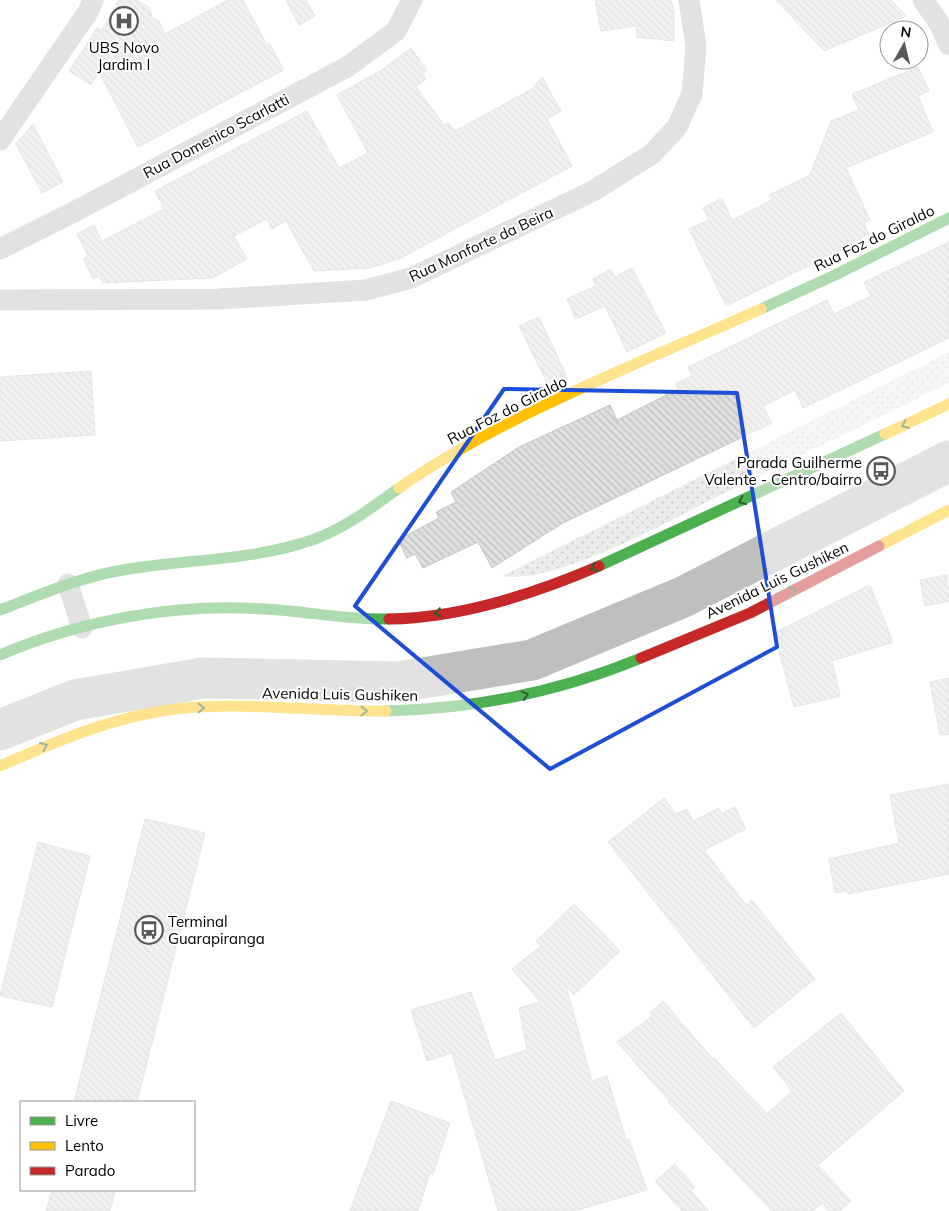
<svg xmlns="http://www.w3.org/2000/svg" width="949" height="1211" viewBox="0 0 949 1211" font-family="Mulish,sans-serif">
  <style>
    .park { fill: url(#park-dots) }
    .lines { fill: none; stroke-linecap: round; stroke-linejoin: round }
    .river { stroke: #bfbfbf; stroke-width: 41 }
    .building { fill: url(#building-back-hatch); stroke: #c7c7c7 }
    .street { stroke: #bebebe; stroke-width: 21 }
    .fast { stroke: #4caf50; stroke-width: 11 }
    .slow { stroke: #ffc107; stroke-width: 11 }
    .jam { stroke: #c62828; stroke-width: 11 }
    .oneway { stroke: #2a602c }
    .marked { fill: none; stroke: #1d4ed8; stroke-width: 4; stroke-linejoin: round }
    .labels { text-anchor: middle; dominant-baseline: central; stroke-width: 4; stroke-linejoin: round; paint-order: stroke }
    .poi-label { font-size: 15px; fill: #000; stroke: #fff }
    .street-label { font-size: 15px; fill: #000; stroke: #fff }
  </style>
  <defs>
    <pattern id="park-dots" width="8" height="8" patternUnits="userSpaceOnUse" patternTransform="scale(1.25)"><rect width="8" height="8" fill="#ececec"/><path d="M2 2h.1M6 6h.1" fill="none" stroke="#c9c9c9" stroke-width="1.8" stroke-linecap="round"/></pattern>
    <pattern id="building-back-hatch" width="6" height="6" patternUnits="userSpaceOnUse" patternTransform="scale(1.25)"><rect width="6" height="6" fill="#dfdfdf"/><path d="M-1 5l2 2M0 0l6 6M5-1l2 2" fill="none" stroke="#bebebe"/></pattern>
  </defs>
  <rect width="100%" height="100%" fill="#fff"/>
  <!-- park -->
  <path class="park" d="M949,352V383C880,417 810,451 741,485C687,511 558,586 502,576Z"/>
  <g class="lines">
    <!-- river -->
    <path class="river" d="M0,730L75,700L203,678L399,682L532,660L683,597L949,461"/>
  </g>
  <!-- building -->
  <path class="building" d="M119,0H136L150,8L152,18L159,21L165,34L228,0H243L267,45L269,43L284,70L138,147L99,72L91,85L69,71L97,28L102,30Z
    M286,0H306L315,16L299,25Z
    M595,0H671L674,13V41L637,37L636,26L601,31Z
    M776,0H891L906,16L824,51Z
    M411,48L427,70L423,74L426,79L416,87L444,125L449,123L455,131L532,89L542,77L561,111L547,119L572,166L401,258L370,268L314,271L286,221L272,229L267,219L234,236L247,259L212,278L103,283L99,276L93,279L83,259L88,256L77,234L94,225L102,241L164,209L155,191L307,111L339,168L368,153L337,95L383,69Z
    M918,67L929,91L918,96L933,132L846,168L870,220L864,223L869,234L861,238L862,240L726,306L689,229L709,220L703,208L722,198L732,220L772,200L769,195L810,175L831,121L859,110L852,94Z
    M33,124L63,182L42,193L16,144Z
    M949,242V338L803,408L795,390L763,406L772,423L563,523L492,568L478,542L423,568L415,554L407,558L398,540L439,518L436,512L456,502L451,492L519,447L610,405L617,420L678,389L676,383L692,376L688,367L827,300L834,314L850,306L871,296L864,282Z
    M632,268L666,333L627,352L605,306L576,319L567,299L596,286L593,279L611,269L615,277Z
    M539,317L568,379L549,387L519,326Z
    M91,371L95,435L0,441V377Z
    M947,575L949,601L925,606L920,580Z
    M870,585L893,642L832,661L840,696L794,707L774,633Z
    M949,678V734L940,735L930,682Z
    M949,784V874L848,894V891L835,893L829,859L899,843L890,795Z
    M664,798L676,814L687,809L693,821L719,808L721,814L735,807L746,829L704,850L746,905L752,900L815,979L754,1028L608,842Z
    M145,819L205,833L137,1102H74Z
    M38,842L90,856L52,1007L0,996Z
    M574,904L620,951L574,995L566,986L592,1081L607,1076L626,1140L629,1139L647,1190L574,1211H498L452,1053L427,1061L411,1010L471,992L495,1060L527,1050L519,1008L540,1002L512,969L541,946L536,941Z
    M663,1001L713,1059L714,1058L767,1114L792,1091L773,1067L841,1013L904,1091L818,1165L851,1201L840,1211H829L822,1203L813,1211H772L668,1102L669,1101L617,1042L652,1016L650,1013Z
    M391,1101L450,1123L433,1174L430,1173L418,1211H350Z
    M675,1164L695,1187L691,1191L709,1211H682L655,1181Z
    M52,1190H115L110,1211H46Z"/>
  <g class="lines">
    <!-- street -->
    <path class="street" d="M923,0L939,23L949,45
      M0,140L88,12L93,0
      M0,249L72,213L347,67L396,31L412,0
      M0,300L220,299L366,290L411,278L593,191L652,154L677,127L692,94L696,46L689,0
      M68,584L82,628"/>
    <!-- fast -->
    <path class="fast" d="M761,309L835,275L949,218
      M599,566L885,434
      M0,610C40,595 80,577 123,570C186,559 254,561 315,539C345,528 373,507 399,488
      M0,655C82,620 175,603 264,609C306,611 347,620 389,619
      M386,711C474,709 559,692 641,658"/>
    <!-- slow -->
    <path class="slow" d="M885,434L949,404
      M399,488C507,413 641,363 761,309
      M879,546L949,510
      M0,766C59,740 120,714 185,708C251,702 319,712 386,711"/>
    <!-- jam -->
    <path class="jam" d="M389,619C461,618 534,594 599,566
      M641,658L750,613L879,546"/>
  </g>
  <!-- one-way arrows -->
  <defs><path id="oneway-chevron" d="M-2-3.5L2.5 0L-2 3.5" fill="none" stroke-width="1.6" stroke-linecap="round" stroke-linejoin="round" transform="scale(1.25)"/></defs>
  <g class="oneway">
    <use href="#oneway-chevron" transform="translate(905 425) rotate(155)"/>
    <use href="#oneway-chevron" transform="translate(742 501) rotate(155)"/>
    <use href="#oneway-chevron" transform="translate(594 568) rotate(156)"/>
    <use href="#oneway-chevron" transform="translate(793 590) rotate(-27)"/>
    <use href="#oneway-chevron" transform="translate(438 613) rotate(172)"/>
    <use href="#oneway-chevron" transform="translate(525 695) rotate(-15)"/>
    <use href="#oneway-chevron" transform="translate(201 708) rotate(-1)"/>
    <use href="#oneway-chevron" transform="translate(364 711) rotate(-1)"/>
    <use href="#oneway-chevron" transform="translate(44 746) rotate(-24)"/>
  </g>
  <!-- marked area -->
  <path d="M0 0H949V1211H0ZM504,389L737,393L777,647L550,769L355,606Z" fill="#fff" fill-opacity=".55" fill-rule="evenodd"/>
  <path class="marked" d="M504,389L737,393L777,647L550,769L355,606Z"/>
  <!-- icons -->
  <defs>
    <symbol id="hospital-ring" viewBox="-11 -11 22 22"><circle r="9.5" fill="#fff" stroke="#595959" stroke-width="1.5"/><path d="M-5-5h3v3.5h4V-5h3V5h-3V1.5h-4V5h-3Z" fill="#595959"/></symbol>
    <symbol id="bus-ring" viewBox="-11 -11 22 22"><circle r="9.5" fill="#fff" stroke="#595959" stroke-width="1.5"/><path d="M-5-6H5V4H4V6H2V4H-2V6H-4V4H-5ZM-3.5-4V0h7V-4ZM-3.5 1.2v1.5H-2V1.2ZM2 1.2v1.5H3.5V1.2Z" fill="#595959"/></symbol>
  </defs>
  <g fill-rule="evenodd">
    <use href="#hospital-ring" x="108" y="5" width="32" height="32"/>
    <use href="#bus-ring" x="865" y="455" width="32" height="32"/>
    <use href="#bus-ring" x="133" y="914" width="32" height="32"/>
  </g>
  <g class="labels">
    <!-- poi labels -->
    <g class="poi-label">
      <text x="124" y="47">UBS Novo<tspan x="124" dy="17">Jardim I</tspan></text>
      <text x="862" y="462" text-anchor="end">Parada Guilherme<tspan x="862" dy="17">Valente - Centro/bairro</tspan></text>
      <text x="168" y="921" text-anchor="start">Terminal<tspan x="168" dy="17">Guarapiranga</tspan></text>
    </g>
    <!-- street labels -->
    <g class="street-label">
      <text transform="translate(216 136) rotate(-28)">Rua Domenico Scarlatti</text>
      <text transform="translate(874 238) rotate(-26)">Rua Foz do Giraldo</text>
      <text transform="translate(481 244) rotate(-25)">Rua Monforte da Beira</text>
      <text transform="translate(507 410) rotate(-27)">Rua Foz do Giraldo</text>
      <text transform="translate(777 580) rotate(-26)">Avenida Luis Gushiken</text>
      <text transform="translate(340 694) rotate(1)">Avenida Luis Gushiken</text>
    </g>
  </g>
  <!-- legend -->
  <rect x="20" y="1101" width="175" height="90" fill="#ffffff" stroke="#999999"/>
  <rect x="30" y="1117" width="25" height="8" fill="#4caf50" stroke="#999999"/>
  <text x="65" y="1126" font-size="15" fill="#000000">Livre</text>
  <rect x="30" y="1142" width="25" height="8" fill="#ffc107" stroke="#999999"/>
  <text x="65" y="1151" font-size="15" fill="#000000">Lento</text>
  <rect x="30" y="1167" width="25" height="8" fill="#c62828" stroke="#999999"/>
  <text x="65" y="1176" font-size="15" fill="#000000">Parado</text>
  <!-- north arrow -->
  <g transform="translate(904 45) rotate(8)"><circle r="24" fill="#ffffff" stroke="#999999"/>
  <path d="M0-4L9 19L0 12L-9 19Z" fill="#595959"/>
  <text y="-8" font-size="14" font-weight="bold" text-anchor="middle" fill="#000000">N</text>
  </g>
</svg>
